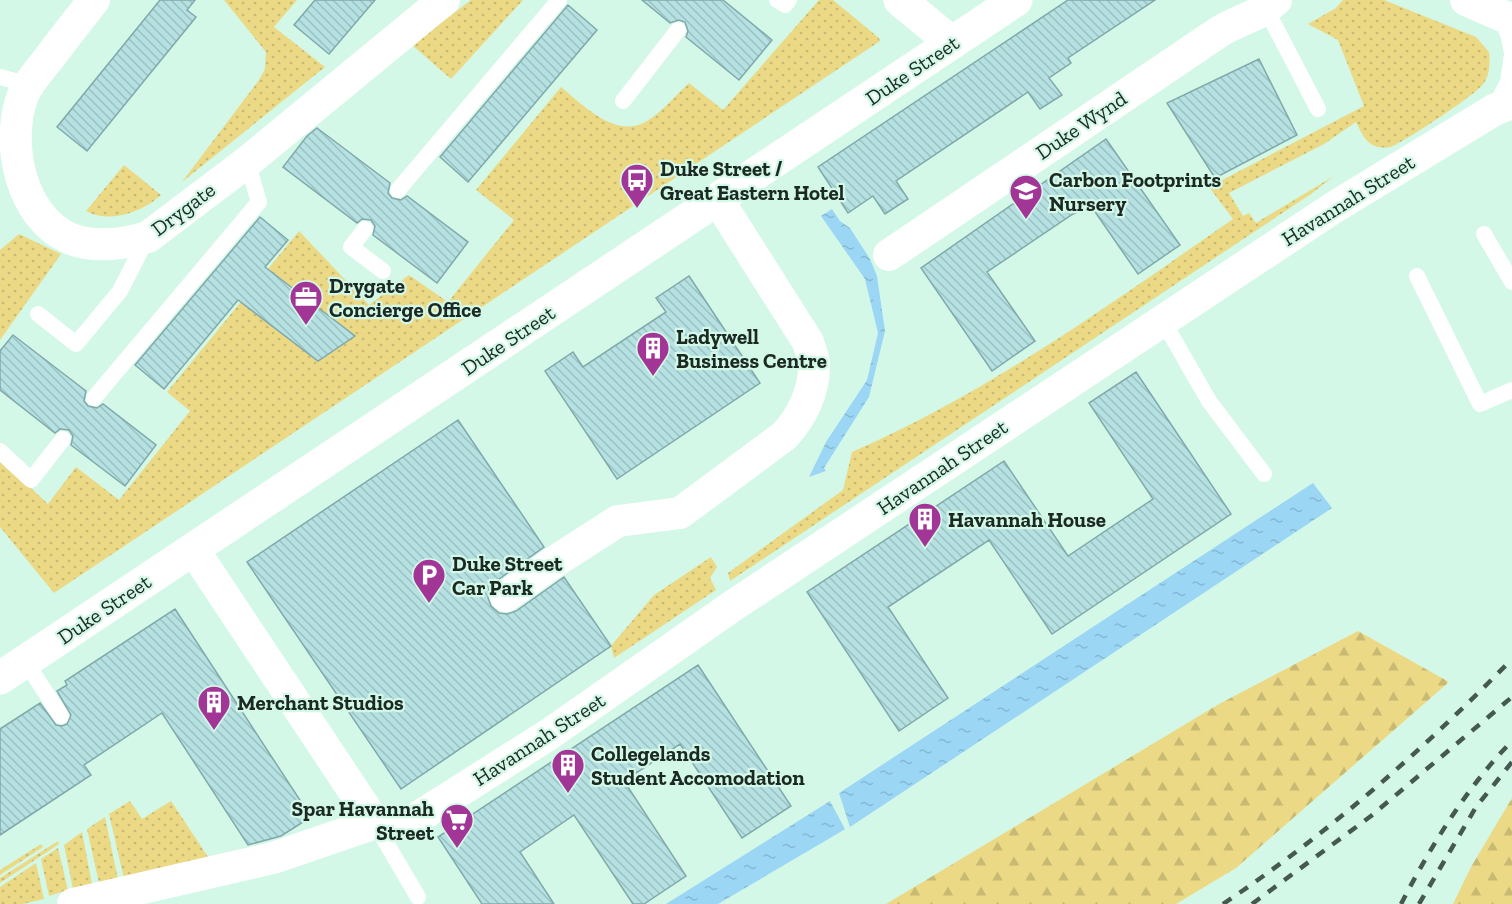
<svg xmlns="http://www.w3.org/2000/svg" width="1512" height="904" viewBox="0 0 1512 904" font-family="'Zilla Slab',serif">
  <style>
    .grass { fill: url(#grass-dots) }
    .forest { fill: url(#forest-firs) }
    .water { fill: url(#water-ripples) }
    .building { fill: url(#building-back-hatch); stroke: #80a9aa; stroke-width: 1.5 }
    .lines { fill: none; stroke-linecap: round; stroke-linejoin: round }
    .lane { stroke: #fff; stroke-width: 16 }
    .street { stroke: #fff; stroke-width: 32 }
    .secondary { stroke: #fff; stroke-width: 33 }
    .rail { stroke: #465950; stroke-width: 4.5; stroke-dasharray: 10 10; stroke-linecap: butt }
    .labels { text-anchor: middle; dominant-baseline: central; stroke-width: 4.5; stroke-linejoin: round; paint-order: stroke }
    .street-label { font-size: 21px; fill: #1b2923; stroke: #d4f8e7 }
    .poi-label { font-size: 21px; font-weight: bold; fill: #1b2923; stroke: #d4f8e7; text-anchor: start }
  </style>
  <defs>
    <pattern id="grass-dots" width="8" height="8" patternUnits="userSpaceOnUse" patternTransform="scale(1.5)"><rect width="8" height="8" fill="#ebd985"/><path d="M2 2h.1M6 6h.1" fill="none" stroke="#c9ba73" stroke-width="1.8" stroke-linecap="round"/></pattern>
    <pattern id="forest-firs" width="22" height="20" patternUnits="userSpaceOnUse" patternTransform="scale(1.5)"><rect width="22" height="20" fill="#ebd985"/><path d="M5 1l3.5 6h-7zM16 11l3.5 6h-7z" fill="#c9ba73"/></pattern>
    <pattern id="water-ripples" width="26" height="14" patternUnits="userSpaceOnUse" patternTransform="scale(1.5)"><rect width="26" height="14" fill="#9bd6f5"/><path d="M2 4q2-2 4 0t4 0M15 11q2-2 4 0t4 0" fill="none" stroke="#85b8d2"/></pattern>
    <pattern id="building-back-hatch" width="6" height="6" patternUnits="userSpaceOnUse" patternTransform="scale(1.5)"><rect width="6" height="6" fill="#b6e1e2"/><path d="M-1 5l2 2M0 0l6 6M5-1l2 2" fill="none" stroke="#9cc1c2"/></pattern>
  </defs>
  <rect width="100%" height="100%" fill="#d4f8e7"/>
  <!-- grass -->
  <path class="grass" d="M224,0H297L274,27L325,67L182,182L259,80L265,69L266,52Z
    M471,0H523L451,79L412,45Z
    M819,0H833L879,38L880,41L54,593L0,527V459L48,504L76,467L119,500L190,411L167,392L299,231L369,305L409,275L448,302L514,220L476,190L561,87C583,105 616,140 647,121C660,114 677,94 689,83L723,110Z
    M1343,0H1384L1476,37L1489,52C1490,62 1490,74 1484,83C1476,95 1408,139 1393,146C1388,148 1381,148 1375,146C1364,142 1361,131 1356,122L1324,144L1229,193L1243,216L1249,213L1256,223L1334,176L1311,194L730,581L728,573L843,490L852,452C991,391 1109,305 1233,219L1209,187L1364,106L1338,40L1308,24L1336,8Z
    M124,165L161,195C143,212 109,224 86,211Z
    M19,234L61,254L0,340V250Z
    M711,557L717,567L710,578L716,590L614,658L611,646L654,595Z
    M130,801L142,819L171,801L212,863L125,883L109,814Z
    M105,817L118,879L99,883L87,829Z
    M82,832L92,884L73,889L64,845Z
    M58,841L59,844L0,883V878Z
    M41,844L43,847L0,875V870Z
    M58,848L68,890L49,896L41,859Z
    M36,863L44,899L23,904H0V887Z"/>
  <!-- forest -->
  <path class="forest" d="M1358,631L1449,682L1236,868L1176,904H886L1219,704Z
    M1512,798V904H1453L1471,867Z"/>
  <!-- water -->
  <path class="water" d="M832,209L840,221L850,228L870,259L877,276L885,331L869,397L824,468L826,471L809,477L826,442L867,380L878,333L865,279L821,216Z
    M1313,483L1332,508L850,827L839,793Z
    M830,801L845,829L842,831L718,904H666Z"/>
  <!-- building -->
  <path class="building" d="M160,0H195L187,10L196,17L87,151L57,127Z
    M315,0H375L329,54L294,25Z
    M642,0H723L772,40L739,80L686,37L688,31L685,22L679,20L670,23Z
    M1068,0H1155L1068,58L1071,63L1049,78L1062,95L1040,109L1028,92L896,181L908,199L885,214L873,196L848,213L818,167Z
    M568,5L597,30L468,182L440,157Z
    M1259,59L1297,135L1215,178L1167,103Z
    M317,128L390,183L388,193L392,198L401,200L407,196L468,242L437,283L373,235L375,226L371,220L362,219L357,223L283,167L307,136Z
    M1106,139L1180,245L1138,274L1091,206L1073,214L987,272L1035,341L992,371L921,268Z
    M260,217L288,240L265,267L355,336L318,361L238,300L164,389L135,365Z
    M689,276L760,383L617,479L545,371L573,352L583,367L666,312L656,298Z
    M13,335L86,391L84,401L88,406L97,408L103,404L156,445L125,486L71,445L73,436L69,430L60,429L55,433L0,390V351Z
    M1136,372L1231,514L1052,634L989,540L888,607L948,698L899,731L807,592L1004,461L1068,556L1153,499L1089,403Z
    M458,420L544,547L495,582L489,589L488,598L491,606L499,613L507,614L516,611L564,577L611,646L401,789L247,562Z
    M175,609L311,817L281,836L248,845L162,713L84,765L91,775L0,835V729L40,703L56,725L62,726L67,724L71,715L57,691L67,685L65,681Z
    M698,665L791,806L742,838L680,744L624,781L686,876L644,904H633L574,815L520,852L554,904H482L438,837Z"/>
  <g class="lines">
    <!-- lane -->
    <path class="lane" d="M777,0L785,5L789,0
      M1266,9L1318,109
      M1500,15L1509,37L1512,53
      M0,77L29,85
      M623,101L678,30
      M1494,109L1508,82L1512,55
      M398,190L559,0
      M365,229L351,247L383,271
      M1484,234L1512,282
      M1417,276L1480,404L1512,390
      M38,314L76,344L120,291L147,238
      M1163,321L1209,401L1264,474
      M94,398L259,202L247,162
      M0,451L31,480L63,439
      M25,661L61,716
      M375,824L418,897"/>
    <!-- street -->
    <path class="street" d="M94,0C79,19 64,38 49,58C40,70 29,81 23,95C5,142 20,218 71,239C95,248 124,244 148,237L247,162L444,0
      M1466,0L1512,20
      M889,255L1219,32C1238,20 1260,16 1276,0
      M193,549L375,823L391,827L409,823L548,735L734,605L1333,208L1494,110L1512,103
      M506,596L554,562L618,521L680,513L784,436C802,417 814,392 814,366C814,358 810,349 808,342L718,200
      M73,904L273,858L375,823"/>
    <!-- secondary -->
    <path class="secondary" d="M900,0L952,43
      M0,678L1016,0"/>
    <!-- rail -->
    <path class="rail" d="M1223,904C1329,833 1423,750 1512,659
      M1252,904L1371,816L1512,697
      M1401,904C1431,846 1466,788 1512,741
      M1419,904L1476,807L1512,762"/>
  </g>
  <!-- icons -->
  <defs>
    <symbol id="bus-pin" viewBox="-11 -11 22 30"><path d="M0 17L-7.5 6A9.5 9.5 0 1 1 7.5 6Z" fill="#a23696" stroke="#d4f8e7"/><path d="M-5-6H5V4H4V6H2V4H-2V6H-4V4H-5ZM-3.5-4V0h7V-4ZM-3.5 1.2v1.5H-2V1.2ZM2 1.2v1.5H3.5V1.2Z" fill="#fff"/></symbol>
    <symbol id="school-pin" viewBox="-11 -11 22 30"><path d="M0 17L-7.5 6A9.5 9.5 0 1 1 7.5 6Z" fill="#a23696" stroke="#d4f8e7"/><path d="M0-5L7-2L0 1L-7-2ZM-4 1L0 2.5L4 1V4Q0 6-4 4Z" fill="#fff"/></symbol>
    <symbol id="office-pin" viewBox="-11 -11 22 30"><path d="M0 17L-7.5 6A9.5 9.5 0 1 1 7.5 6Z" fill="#a23696" stroke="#d4f8e7"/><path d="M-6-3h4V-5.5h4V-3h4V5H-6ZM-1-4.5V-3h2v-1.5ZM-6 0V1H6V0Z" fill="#fff"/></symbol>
    <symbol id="building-pin" viewBox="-11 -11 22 30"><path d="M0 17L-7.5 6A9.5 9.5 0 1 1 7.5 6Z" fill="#a23696" stroke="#d4f8e7"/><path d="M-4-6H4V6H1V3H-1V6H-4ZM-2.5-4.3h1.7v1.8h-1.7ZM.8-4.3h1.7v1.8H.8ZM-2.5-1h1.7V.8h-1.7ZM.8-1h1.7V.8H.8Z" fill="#fff"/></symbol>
    <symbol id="parking-pin" viewBox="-11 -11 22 30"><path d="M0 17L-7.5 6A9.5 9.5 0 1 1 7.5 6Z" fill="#a23696" stroke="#d4f8e7"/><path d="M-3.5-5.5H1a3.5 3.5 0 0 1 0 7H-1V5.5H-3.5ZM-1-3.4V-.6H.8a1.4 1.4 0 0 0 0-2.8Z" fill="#fff"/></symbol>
    <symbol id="supermarket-pin" viewBox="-11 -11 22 30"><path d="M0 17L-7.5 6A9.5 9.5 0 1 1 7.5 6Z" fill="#a23696" stroke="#d4f8e7"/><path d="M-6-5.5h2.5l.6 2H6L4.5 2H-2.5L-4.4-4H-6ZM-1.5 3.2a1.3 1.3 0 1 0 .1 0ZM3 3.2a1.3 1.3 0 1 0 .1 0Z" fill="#fff"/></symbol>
  </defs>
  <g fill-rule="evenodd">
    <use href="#bus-pin" x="618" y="161" width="38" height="52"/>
    <use href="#school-pin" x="1007" y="172" width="38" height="52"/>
    <use href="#office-pin" x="287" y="278" width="38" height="52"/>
    <use href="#building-pin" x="634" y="329" width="38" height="52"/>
    <use href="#building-pin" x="906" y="500" width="38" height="52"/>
    <use href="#parking-pin" x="410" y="556" width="38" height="52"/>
    <use href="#building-pin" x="195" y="683" width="38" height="52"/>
    <use href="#building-pin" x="549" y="746" width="38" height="52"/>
    <use href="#supermarket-pin" x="438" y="801" width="38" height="52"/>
  </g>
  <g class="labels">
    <!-- street labels -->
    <g class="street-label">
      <text transform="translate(912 70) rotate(-34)">Duke Street</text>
      <text transform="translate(1081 125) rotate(-34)">Duke Wynd</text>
      <text transform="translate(1348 200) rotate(-32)">Havannah Street</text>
      <text transform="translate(183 209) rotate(-37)">Drygate</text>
      <text transform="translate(508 340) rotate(-34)">Duke Street</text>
      <text transform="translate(942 467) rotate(-34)">Havannah Street</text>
      <text transform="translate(104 609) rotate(-34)">Duke Street</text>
      <text transform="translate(539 739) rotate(-33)">Havannah Street</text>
    </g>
    <!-- poi labels -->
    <g class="poi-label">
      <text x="660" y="168">Duke Street /<tspan x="660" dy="24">Great Eastern Hotel</tspan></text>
      <text x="1049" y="179">Carbon Footprints<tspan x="1049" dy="24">Nursery</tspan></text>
      <text x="329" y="285">Drygate<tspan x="329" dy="24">Concierge Office</tspan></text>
      <text x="676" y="336">Ladywell<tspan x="676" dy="24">Business Centre</tspan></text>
      <text x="948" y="519">Havannah House</text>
      <text x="452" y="563">Duke Street<tspan x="452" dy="24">Car Park</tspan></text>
      <text x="237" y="702">Merchant Studios</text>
      <text x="591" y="753">Collegelands<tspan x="591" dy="24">Student Accomodation</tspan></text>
      <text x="434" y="808" text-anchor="end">Spar Havannah<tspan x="434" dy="24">Street</tspan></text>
    </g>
  </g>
</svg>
